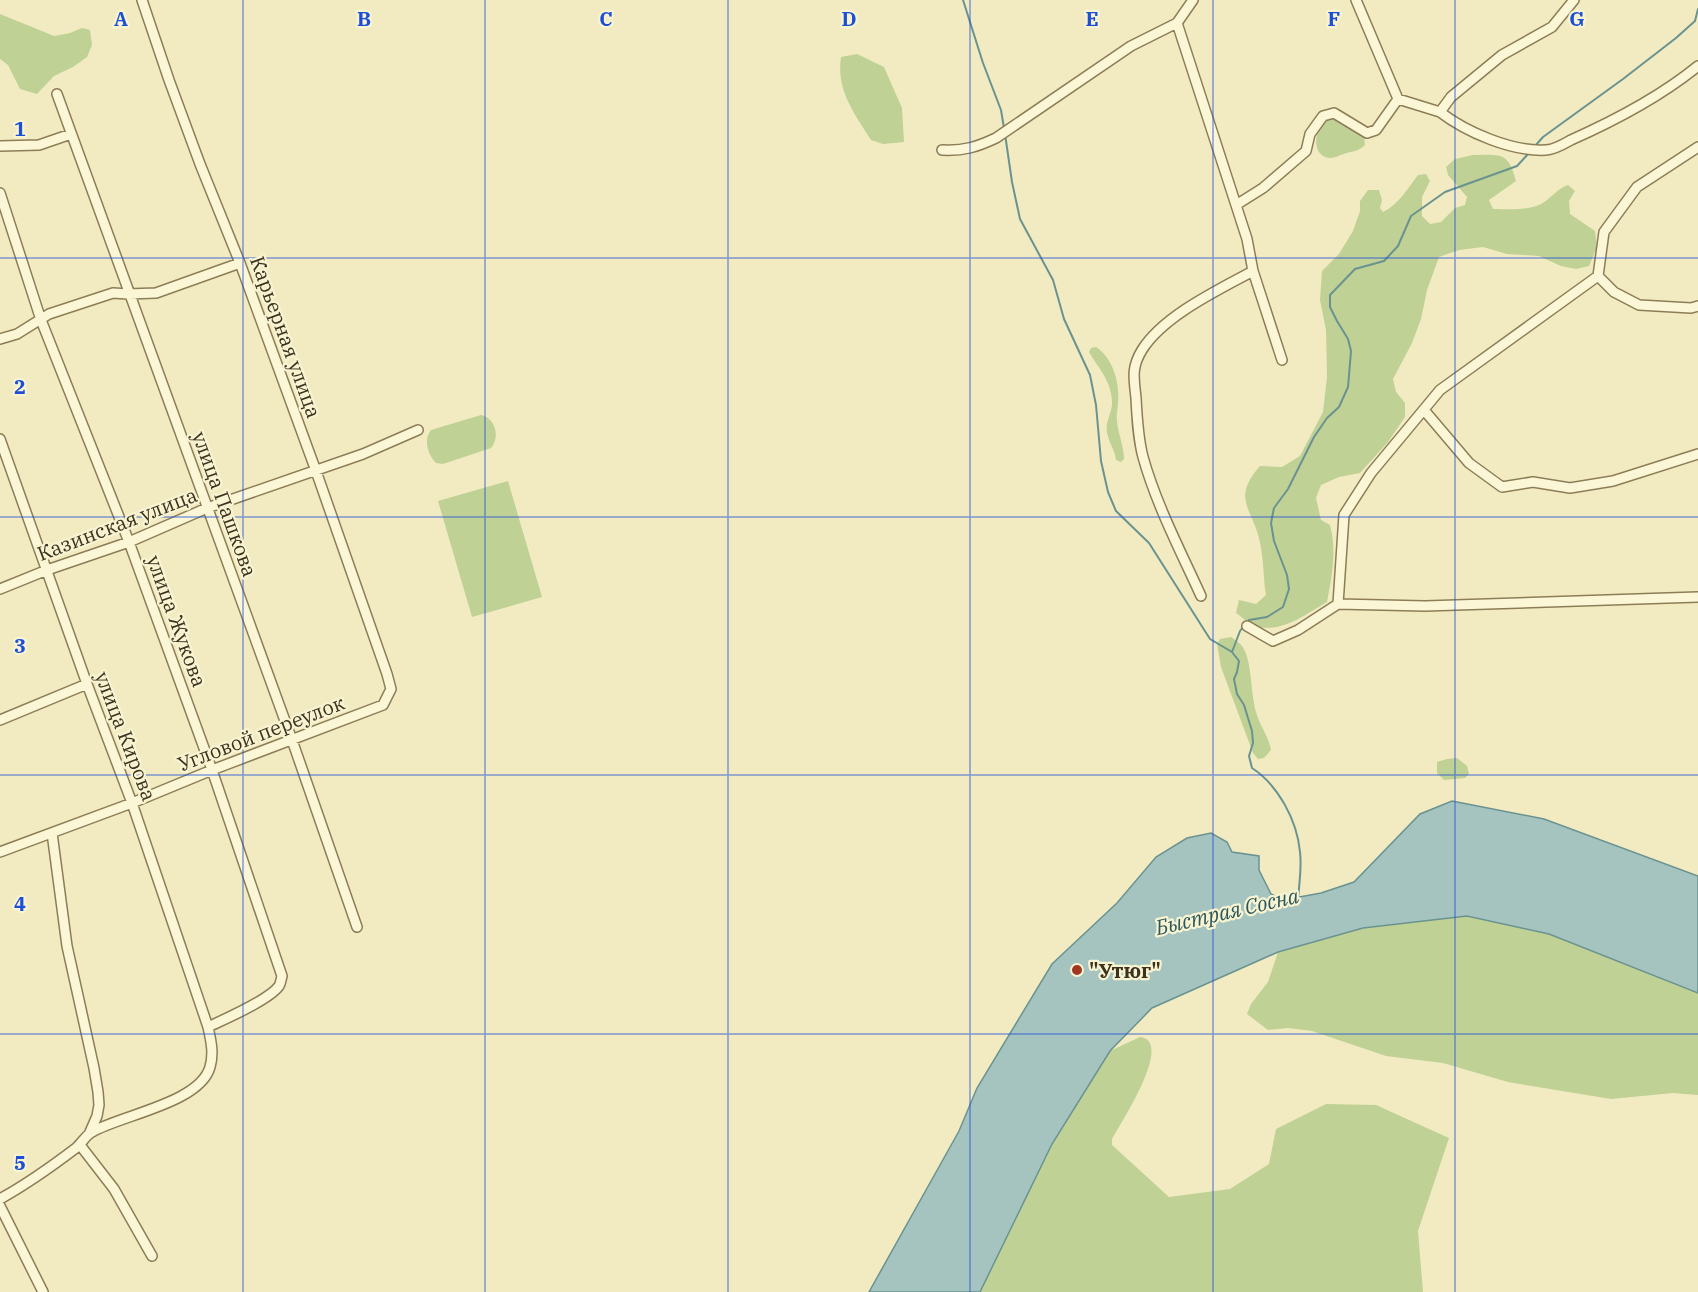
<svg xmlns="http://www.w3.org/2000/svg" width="1698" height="1292" viewBox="0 0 1698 1292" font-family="'IBM Plex Serif',serif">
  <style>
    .green { fill: #bfd195 }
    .water { fill: #a5c4c0; stroke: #6a9390; stroke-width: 1.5 }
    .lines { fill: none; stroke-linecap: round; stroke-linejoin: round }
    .stream { stroke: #6a9390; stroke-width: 2 }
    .minor-casing { stroke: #8d7d57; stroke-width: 12 }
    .minor { stroke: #fbf7d6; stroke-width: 9 }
    .grid { fill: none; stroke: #1d4ed8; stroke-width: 1.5; stroke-opacity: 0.55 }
    .poi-dot { fill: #a13722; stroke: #f8f4d2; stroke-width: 2 }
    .labels { text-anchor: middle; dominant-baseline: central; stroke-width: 4.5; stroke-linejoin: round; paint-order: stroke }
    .street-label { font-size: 20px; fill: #3c311d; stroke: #f8f4d2 }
    .poi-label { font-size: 20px; font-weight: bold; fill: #3c311d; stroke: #f8f4d2; text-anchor: start }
    .water-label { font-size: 21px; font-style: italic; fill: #2b575d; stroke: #f8f4d2 }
    .grid-label { font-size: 20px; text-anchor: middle; font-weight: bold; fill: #1d4ed8; stroke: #f8f4d2; stroke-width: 4.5; stroke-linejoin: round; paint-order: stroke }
  </style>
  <rect width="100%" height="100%" fill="#f2ebc2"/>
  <!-- green -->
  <path class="green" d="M0,14L54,36L70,33L82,28L90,30L92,45L87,57L73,67L54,76L37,94L20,89L8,65L0,59Z
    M857,54L884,67L902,108L904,142L883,144L871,140C854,113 836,90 841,57Z
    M1328,118H1334L1364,137L1365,145C1358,152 1352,151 1344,154C1339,155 1336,158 1330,158C1309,156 1315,125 1328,118Z
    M1473,155C1501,155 1508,151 1516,181L1489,200L1493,209C1507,209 1527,211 1541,204C1551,199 1556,189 1568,185L1575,191L1569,201L1570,214L1595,231L1597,247L1589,266L1576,269L1561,266L1539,256L1507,254L1483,247L1459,250L1439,257L1427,290L1421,319L1412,343L1393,379L1396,392L1405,403V417L1388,442L1360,473L1339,477L1321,485L1316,498L1321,520L1330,525C1337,551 1332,576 1327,602C1306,614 1277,637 1252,624C1246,622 1241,616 1236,613L1239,600L1256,604L1266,595C1263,578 1264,560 1260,543C1254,509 1230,500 1260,466L1282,467L1300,456L1323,412L1327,377L1326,330L1320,300L1322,271L1339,254L1353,231L1360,211V201L1368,190H1379L1382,200L1380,208L1383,212C1399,204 1408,188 1418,175L1426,174L1430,181L1422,197V216L1430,224L1441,222L1455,208L1465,205L1467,197L1448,175L1446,167L1455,159Z
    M1096,347C1113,358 1120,383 1118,402C1118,409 1116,415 1117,421C1118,434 1124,446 1124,459L1121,462L1116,460C1115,450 1109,443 1107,433C1105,423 1111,414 1112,405C1113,383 1099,369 1089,352L1091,348Z
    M481,415C496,418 500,438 491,448L443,464L436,463C428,455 423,440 431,430Z
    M508,481L542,597L472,617L438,501Z
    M1231,637C1235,640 1240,643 1242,646C1253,661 1250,696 1257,715C1261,728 1269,737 1271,750L1264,758L1258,759L1253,753L1221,667L1217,644L1220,639Z
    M1457,758L1467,766L1469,774L1465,778L1444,780L1437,773V762L1447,759Z
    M1467,916L1549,934L1698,993V1095L1673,1093L1611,1099L1508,1082L1443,1063L1386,1056L1312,1031L1288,1028L1268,1030L1247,1014L1251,1004L1268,982L1278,952L1363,928Z
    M1140,1037C1175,1041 1120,1124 1112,1139V1145L1169,1197L1230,1189L1269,1164L1276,1129L1326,1104L1376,1105L1449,1138L1418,1231L1423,1292H980L1052,1144L1087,1087L1110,1051Z"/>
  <!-- water -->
  <path class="water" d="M1452,801L1544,819L1698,876V993L1549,934L1467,916L1363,928L1278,952L1152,1008L1110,1051L1052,1144L980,1292H869L959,1131L977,1088L1052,964L1117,903L1156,857L1187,838L1211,833L1227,842L1232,852L1259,856V870L1271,894L1283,900L1321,893L1354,882L1420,814Z"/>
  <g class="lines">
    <!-- stream -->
    <path class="stream" d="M963,0L983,63L1001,110L1004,128
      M1005,134L1012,182L1020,219L1053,280L1064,319L1090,375L1096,405L1101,461L1108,492L1116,511L1149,543L1210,639L1232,652L1239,661L1237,672L1234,679L1237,694L1244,705L1252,731L1253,743L1249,756L1252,768C1278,785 1297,820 1300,852C1302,868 1299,884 1298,900
      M1535,146L1543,137L1623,79L1676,38L1695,21L1698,9
      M1247,622L1249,620L1267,617L1283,607L1289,589L1287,575L1274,541L1271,523L1274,508L1288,489L1314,437L1327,418L1339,407L1348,387L1351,351L1348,339L1337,321L1330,307V295L1355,269L1384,261L1398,246L1411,216L1445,192L1517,166L1529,153
      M1232,652L1240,631L1243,627"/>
    <defs>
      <path id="minor" d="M1356,0L1398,99
        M1177,23L1247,239L1253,271L1282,360
        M57,94L292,740L357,927
        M1440,112C1466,132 1512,152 1546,150C1554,150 1564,144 1571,140C1616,120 1660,97 1698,66
        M0,146L39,145L71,134
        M942,150C964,151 977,147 996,138L1131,46L1177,23L1193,0
        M0,193L41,320L129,542L212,770L282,976C281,979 281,983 279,986C269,1000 225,1019 208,1027
        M1236,205L1263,188L1306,151L1310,134L1323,116L1334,113L1367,133L1376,130L1398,99L1440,112L1451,97L1502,55L1552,27L1574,0
        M1598,276L1614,292L1639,305L1691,308L1698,306
        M0,339L17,334L49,314L113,293L128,294L156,293L240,263
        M1424,410L1469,463L1502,487L1533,482L1570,488L1613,481L1698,454
        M0,439L87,684L132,803L208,1027C211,1041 214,1053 210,1067C200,1103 121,1115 92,1132C86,1135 82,1143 76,1148C51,1167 27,1184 0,1199
        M0,589L47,570L129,542L207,508L363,454L418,430
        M1201,596C1181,552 1156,504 1143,457C1138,438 1137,418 1136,398C1134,378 1131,368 1142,350C1163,316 1218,290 1253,271
        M1338,604L1344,515L1371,473L1440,390L1598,276L1604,232L1637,187L1698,147
        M1247,626L1273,641L1298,630L1338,604L1425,606L1698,597
        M0,720L87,684
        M52,833L67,946L94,1068L98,1092L99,1105L97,1116L90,1132
        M0,852L132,803L212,770L383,705L391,689L387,674L316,471L240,263L200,164L169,80L142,0
        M80,1145L114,1189L152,1256
        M0,1206L43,1292"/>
    </defs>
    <!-- minor casing -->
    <use href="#minor" class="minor-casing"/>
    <!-- minor -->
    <use href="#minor" class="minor"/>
  </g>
  <!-- grid -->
  <path class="grid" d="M243,0V1292M485,0V1292M728,0V1292M970,0V1292M1213,0V1292M1455,0V1292M0,258H1698M0,517H1698M0,775H1698M0,1034H1698"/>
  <!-- markers -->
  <circle class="poi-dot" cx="1077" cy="970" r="6"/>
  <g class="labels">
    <!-- street labels -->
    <g class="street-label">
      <text transform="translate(286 337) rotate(70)">Карьерная улица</text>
      <text transform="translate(225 504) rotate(70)">улица Пашкова</text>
      <text transform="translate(117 524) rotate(-21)">Казинская улица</text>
      <text transform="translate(177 621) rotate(70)">улица Жукова</text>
      <text transform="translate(261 733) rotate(-21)">Угловой переулок</text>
      <text transform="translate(126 736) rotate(69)">улица Кирова</text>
    </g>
    <!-- poi labels -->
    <g class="poi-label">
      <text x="1089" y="970">"Утюг"</text>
    </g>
    <!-- water labels -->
    <g class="water-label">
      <text transform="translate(1227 911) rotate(-13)">Быстрая Сосна</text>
    </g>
  </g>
  <g class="grid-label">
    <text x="121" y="26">A</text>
    <text x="364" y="26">B</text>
    <text x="606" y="26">C</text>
    <text x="849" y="26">D</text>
    <text x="1092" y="26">E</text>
    <text x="1334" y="26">F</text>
    <text x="1577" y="26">G</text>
    <text x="20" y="136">1</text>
    <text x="20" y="394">2</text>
    <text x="20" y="653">3</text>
    <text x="20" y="911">4</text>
    <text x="20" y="1170">5</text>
  </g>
</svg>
